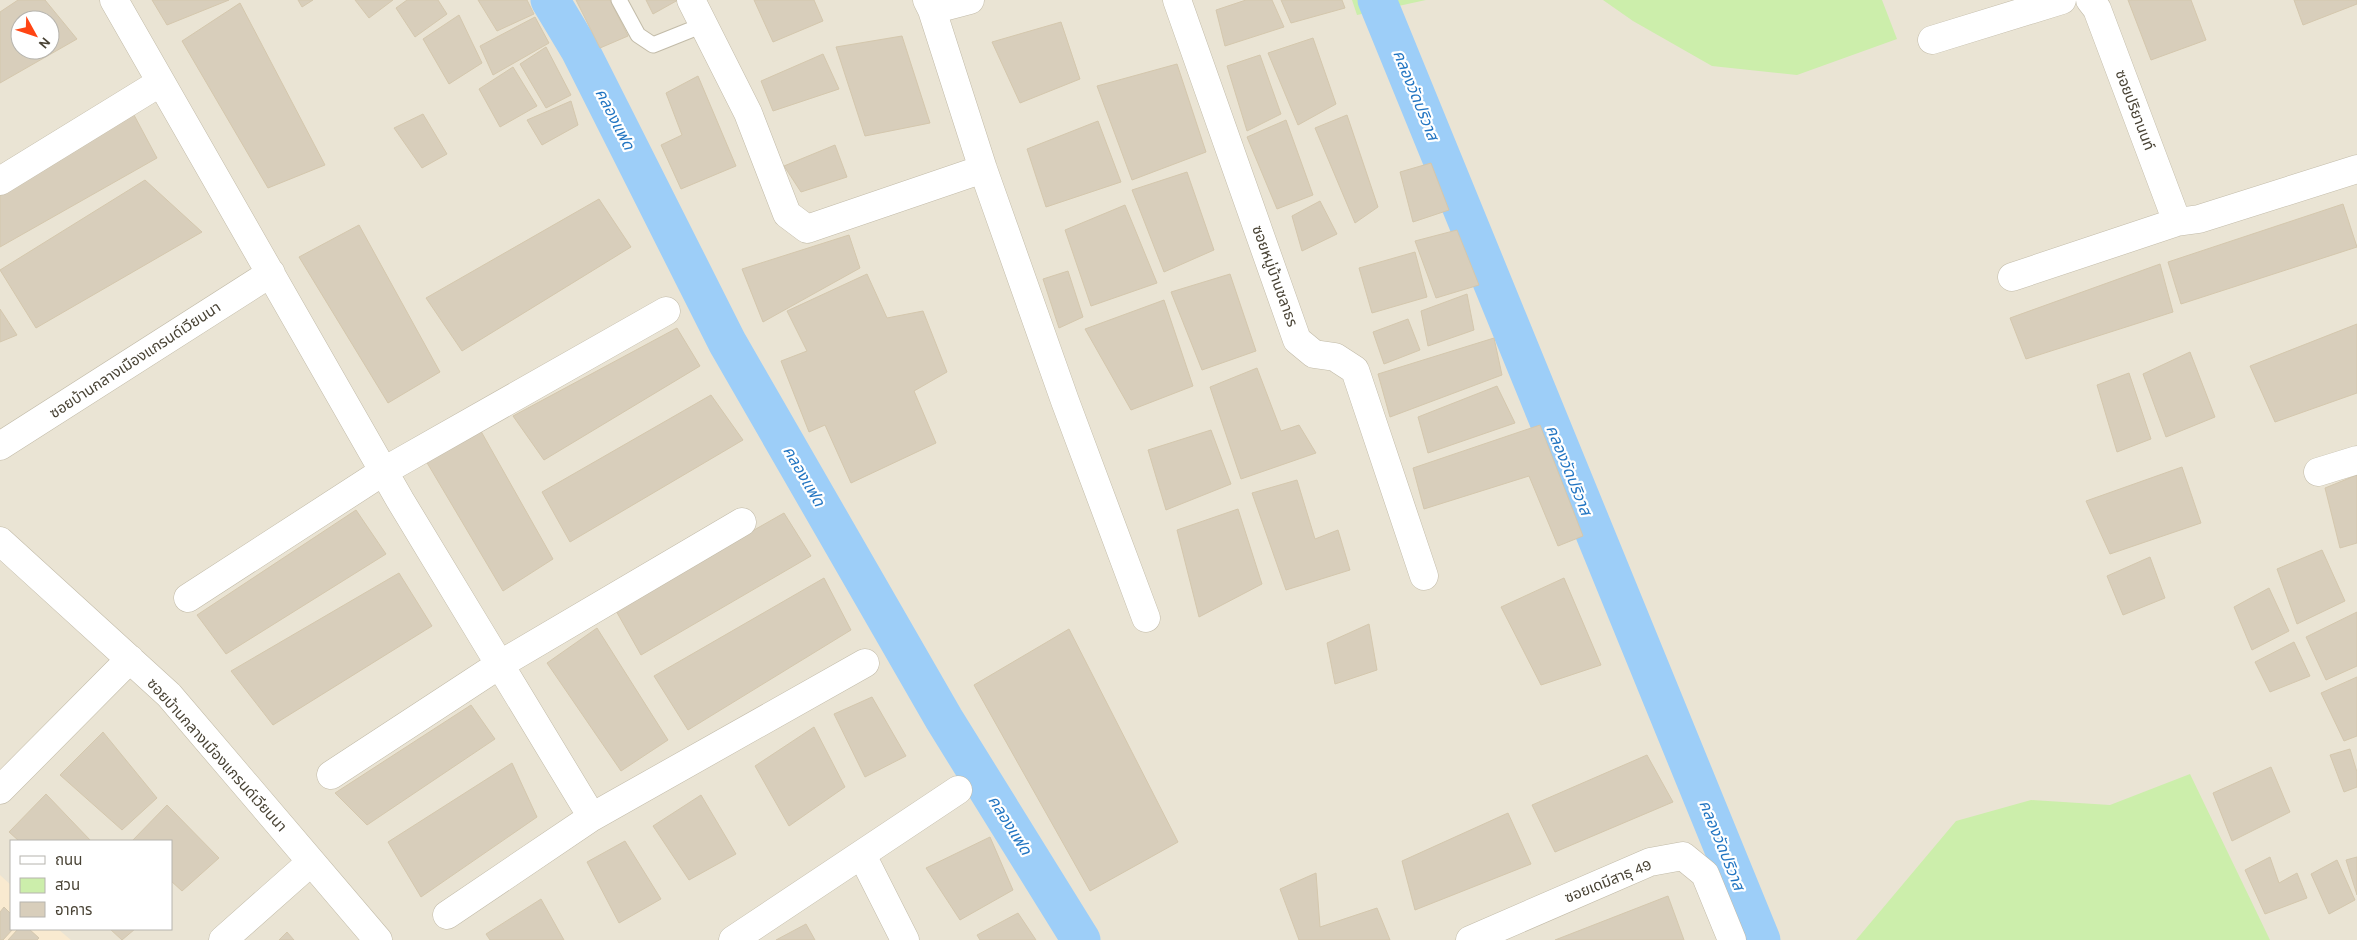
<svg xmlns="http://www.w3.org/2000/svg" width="2357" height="940" viewBox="0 0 2357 940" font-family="Karla,'Noto Sans Thai',sans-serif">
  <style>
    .residential { fill: #eae4d4; fill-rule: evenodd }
    .commercial { fill: #f9ead0 }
    .green { fill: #cceeab }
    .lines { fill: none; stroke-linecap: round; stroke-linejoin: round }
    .canal { stroke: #9dcef8; stroke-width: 39 }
    .building { fill: #d8cebb; stroke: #d4c7ad; fill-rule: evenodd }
    .lane-casing { stroke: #c2bba8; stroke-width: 17 }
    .street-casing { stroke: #c2bba8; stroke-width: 29 }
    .lane { stroke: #fff; stroke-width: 15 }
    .street { stroke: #fff; stroke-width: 28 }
    .labels { text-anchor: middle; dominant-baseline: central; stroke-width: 4.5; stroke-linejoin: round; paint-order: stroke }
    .street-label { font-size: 15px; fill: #494335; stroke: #fff }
    .water-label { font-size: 16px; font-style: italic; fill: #2275c2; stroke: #fff }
  </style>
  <rect width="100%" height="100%" fill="#f5f2e7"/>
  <!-- residential -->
  <path class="residential" d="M0,0H2357V940H0ZM20,20H50V50H20ZM11,841H171V929H11Z"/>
  <!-- commercial -->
  <path class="commercial" d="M0,875L11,885V929H58L71,940H0Z"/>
  <!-- green -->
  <path class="green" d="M1352,0H1426L1357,15Z
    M1603,0H1882L1897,39L1797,75L1712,66L1633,21Z
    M2190,774L2270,940H1856L1956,821L2031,800L2110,805Z"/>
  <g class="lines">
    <!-- canal -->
    <path class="canal" d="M550,0L580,50L727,342L944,719L1081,940
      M1377,0L1761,940"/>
  </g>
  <!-- building -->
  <path class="building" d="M18,0H45L77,39L0,83V12ZM20,20H50V50H20Z
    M152,0H229L167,25Z
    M298,0H313L302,7Z
    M355,0H393L369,18Z
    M407,0H438L447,14L415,37L396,8Z
    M478,0H527L534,14L497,31Z
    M576,0H610L628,36L600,48Z
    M646,0H678L653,14Z
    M754,0H814L823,21L773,42Z
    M1246,0H1272L1284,27L1225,46L1216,10Z
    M1281,0H1342L1345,8L1291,23Z
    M2128,0H2191L2206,40L2151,60Z
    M2294,0H2357V4L2303,25Z
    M240,3L325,165L268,188L182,41Z
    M459,15L482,63L449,84L423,39Z
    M535,17L549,43L493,75L480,46Z
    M1061,22L1080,79L1020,103L992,42Z
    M902,36L930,123L865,136L836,47Z
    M1313,38L1336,104L1298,125L1268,53Z
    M546,47L571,95L546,108L520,64Z
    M823,54L839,89L773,111L761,81Z
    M1260,55L1281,114L1247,131L1227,66Z
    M1177,64L1206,152L1132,180L1097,86Z
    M513,67L537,106L500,127L479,89Z
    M698,76L736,166L681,189L661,145L682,135L666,93Z
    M571,101L578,125L542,145L527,120Z
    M423,114L447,154L422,168L394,128Z
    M134,115L157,158L0,247V194Z
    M1347,115L1378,207L1355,223L1315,128Z
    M1286,120L1313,195L1277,209L1247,137Z
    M1098,121L1121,182L1046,207L1027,149Z
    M835,145L847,177L801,192L784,166Z
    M1431,163L1449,210L1413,222L1400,172Z
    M1187,172L1214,250L1164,272L1132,190Z
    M145,180L202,232L36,328L0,270Z
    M599,199L631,247L462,351L426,298Z
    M1320,201L1337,234L1302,251L1292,216Z
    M2343,204L2357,247L2181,304L2168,262Z
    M1125,205L1157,283L1091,306L1065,230Z
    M359,225L440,372L388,403L299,257Z
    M1457,230L1479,285L1436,298L1415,241Z
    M849,235L860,268L763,322L742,269Z
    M1415,252L1427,297L1372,313L1359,268Z
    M2160,264L2173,312L2026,359L2010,318Z
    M1068,271L1083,317L1059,328L1043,279Z
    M867,274L887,318L923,311L947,372L914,391L936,443L851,483L825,425L809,432L781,361L807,351L787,311Z
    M1230,274L1256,351L1202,370L1171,292Z
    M1467,294L1474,330L1428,346L1421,311Z
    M1164,300L1193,386L1131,410L1085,329Z
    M0,309L17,335L0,342Z
    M1408,319L1420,350L1384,364L1373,332Z
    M2357,324V393L2275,422L2250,366Z
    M677,328L700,366L544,460L513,416Z
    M1494,338L1502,375L1390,417L1378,374Z
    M2190,352L2215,417L2166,437L2143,374Z
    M1257,368L1281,431L1299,425L1316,453L1241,479L1210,387Z
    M2129,373L2151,439L2117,452L2097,385Z
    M1497,386L1515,423L1428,453L1418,417Z
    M711,395L743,440L570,542L542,492Z
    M1540,425L1583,536L1558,546L1529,476L1424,509L1413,468Z
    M478,426L553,559L503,591L426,461Z
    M1211,430L1231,484L1166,510L1148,450Z
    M2182,467L2201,523L2110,554L2086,501Z
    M2357,475V543L2340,548L2325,488Z
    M1297,480L1315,539L1338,530L1350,570L1286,590L1252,493Z
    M1238,509L1262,584L1199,617L1177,530Z
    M356,510L386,554L226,654L197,615Z
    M784,513L811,556L641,655L615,609Z
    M2322,550L2345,601L2297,624L2277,569Z
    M2150,557L2165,598L2123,615L2107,576Z
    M399,573L432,626L273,725L231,671Z
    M824,578L851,630L688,730L654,676Z
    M1564,578L1601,665L1541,685L1501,607Z
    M2269,588L2289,631L2252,650L2234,607Z
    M2357,612V666L2326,680L2306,637Z
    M1369,624L1377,670L1335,684L1327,643Z
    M597,628L668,740L621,771L547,663Z
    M1069,629L1178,842L1090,891L974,685Z
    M2294,642L2310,676L2270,692L2255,662Z
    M2357,677V736L2344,741L2321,693Z
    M872,697L906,756L865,777L834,714Z
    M471,705L495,739L367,825L335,793Z
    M814,727L845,787L789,826L755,766Z
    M103,732L157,798L122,830L60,775Z
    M2350,749L2357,772V787L2344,792L2330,755Z
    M1647,755L1673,802L1555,852L1532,805Z
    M512,763L537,817L421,897L388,842Z
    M2271,767L2290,812L2232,841L2213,793Z
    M46,794L91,841H19L9,832Z
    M701,795L736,854L689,880L653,826Z
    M167,805L219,858L182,891L171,881V841H132Z
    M1508,813L1531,864L1415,910L1402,861Z
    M990,837L1013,890L960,920L926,868Z
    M625,841L661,899L619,923L587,862Z
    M2270,857L2279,883L2297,873L2307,898L2265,914L2245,870Z
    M2357,857V895L2346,860Z
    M2337,860L2355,900L2329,914L2311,874Z
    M1316,873L1320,927L1377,908L1390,940H1299L1280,889Z
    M1668,896L1684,940H1555Z
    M541,899L564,940H490L486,934Z
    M4,907L11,914V929H13L3,940H0V912Z
    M1018,913L1036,940H980L977,935Z
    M806,924L815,940H776Z
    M18,929H29L39,938L37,940H8Z
    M110,929H135L122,940Z
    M287,932L294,940H279Z"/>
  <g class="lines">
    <defs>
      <path id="lane" d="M619,0L638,35L653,45L703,25"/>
      <path id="street" d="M114,0L400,500L592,817
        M691,0L748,113L787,214L807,229L983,169
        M927,0L932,10L983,169L1065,401L1146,618
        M1177,0L1297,340L1314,354L1335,357L1355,370L1424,576
        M2090,0L2097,9L2177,222L2199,219L2357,169
        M932,10L970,0
        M1932,40L2062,0
        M0,181L161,82
        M2012,277L2177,222
        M0,446L271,273
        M2318,472L2357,460
        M0,541L169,695L378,940
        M188,598L384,471L666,311
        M331,775L499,665L742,522
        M0,790L130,659
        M862,855L905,940
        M447,915L592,817L865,663
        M223,940L311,862
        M733,940L958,790
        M1470,940L1650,862L1683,856L1705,874L1732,940"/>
    </defs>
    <!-- lane casing -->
    <use href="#lane" class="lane-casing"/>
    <!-- street casing -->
    <use href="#street" class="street-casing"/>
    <!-- lane -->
    <use href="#lane" class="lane"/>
    <!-- street -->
    <use href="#street" class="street"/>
  </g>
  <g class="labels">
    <!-- street labels -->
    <g class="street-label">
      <text transform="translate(2135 110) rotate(69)">ซอยปริยานนท์</text>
      <text transform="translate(1275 276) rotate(70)">ซอยหมู่บ้านชลาธร</text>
      <text transform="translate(135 360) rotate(-33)">ซอยบ้านกลางเมืองแกรนด์เวียนนา</text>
      <text transform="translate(217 755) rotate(48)">ซอยบ้านกลางเมืองแกรนด์เวียนนา</text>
      <text transform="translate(1608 881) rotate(-22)">ซอยเดมีสาธุ 49</text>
    </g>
    <!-- water labels -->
    <g class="water-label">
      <text transform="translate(1416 95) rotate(68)">คลองวัดปริวาส</text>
      <text transform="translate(615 119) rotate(63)">คลองแฟด</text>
      <text transform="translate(1569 470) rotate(68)">คลองวัดปริวาส</text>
      <text transform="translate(804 476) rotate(60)">คลองแฟด</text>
      <text transform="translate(1010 825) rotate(58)">คลองแฟด</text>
      <text transform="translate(1722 845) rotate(68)">คลองวัดปริวาส</text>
    </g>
  </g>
  <!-- legend -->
  <rect x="10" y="840" width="162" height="90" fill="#ffffff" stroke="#b6b4ae"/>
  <rect x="20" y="856" width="25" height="8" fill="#ffffff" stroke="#b6b4ae"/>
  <text x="55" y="865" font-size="15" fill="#494335">ถนน</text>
  <rect x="20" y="878" width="25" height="15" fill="#cceeab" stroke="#b6b4ae"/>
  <text x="55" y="890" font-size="15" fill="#494335">สวน</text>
  <rect x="20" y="902" width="25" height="15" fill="#d8cebb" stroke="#b6b4ae"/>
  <text x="55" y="915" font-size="15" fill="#494335">อาคาร</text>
  <!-- north arrow -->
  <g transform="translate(35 35) rotate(130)"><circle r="24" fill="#ffffff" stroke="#b6b4ae"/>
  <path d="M0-4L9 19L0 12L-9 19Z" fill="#ff4514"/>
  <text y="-8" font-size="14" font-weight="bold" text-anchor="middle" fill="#494335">N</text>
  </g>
</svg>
